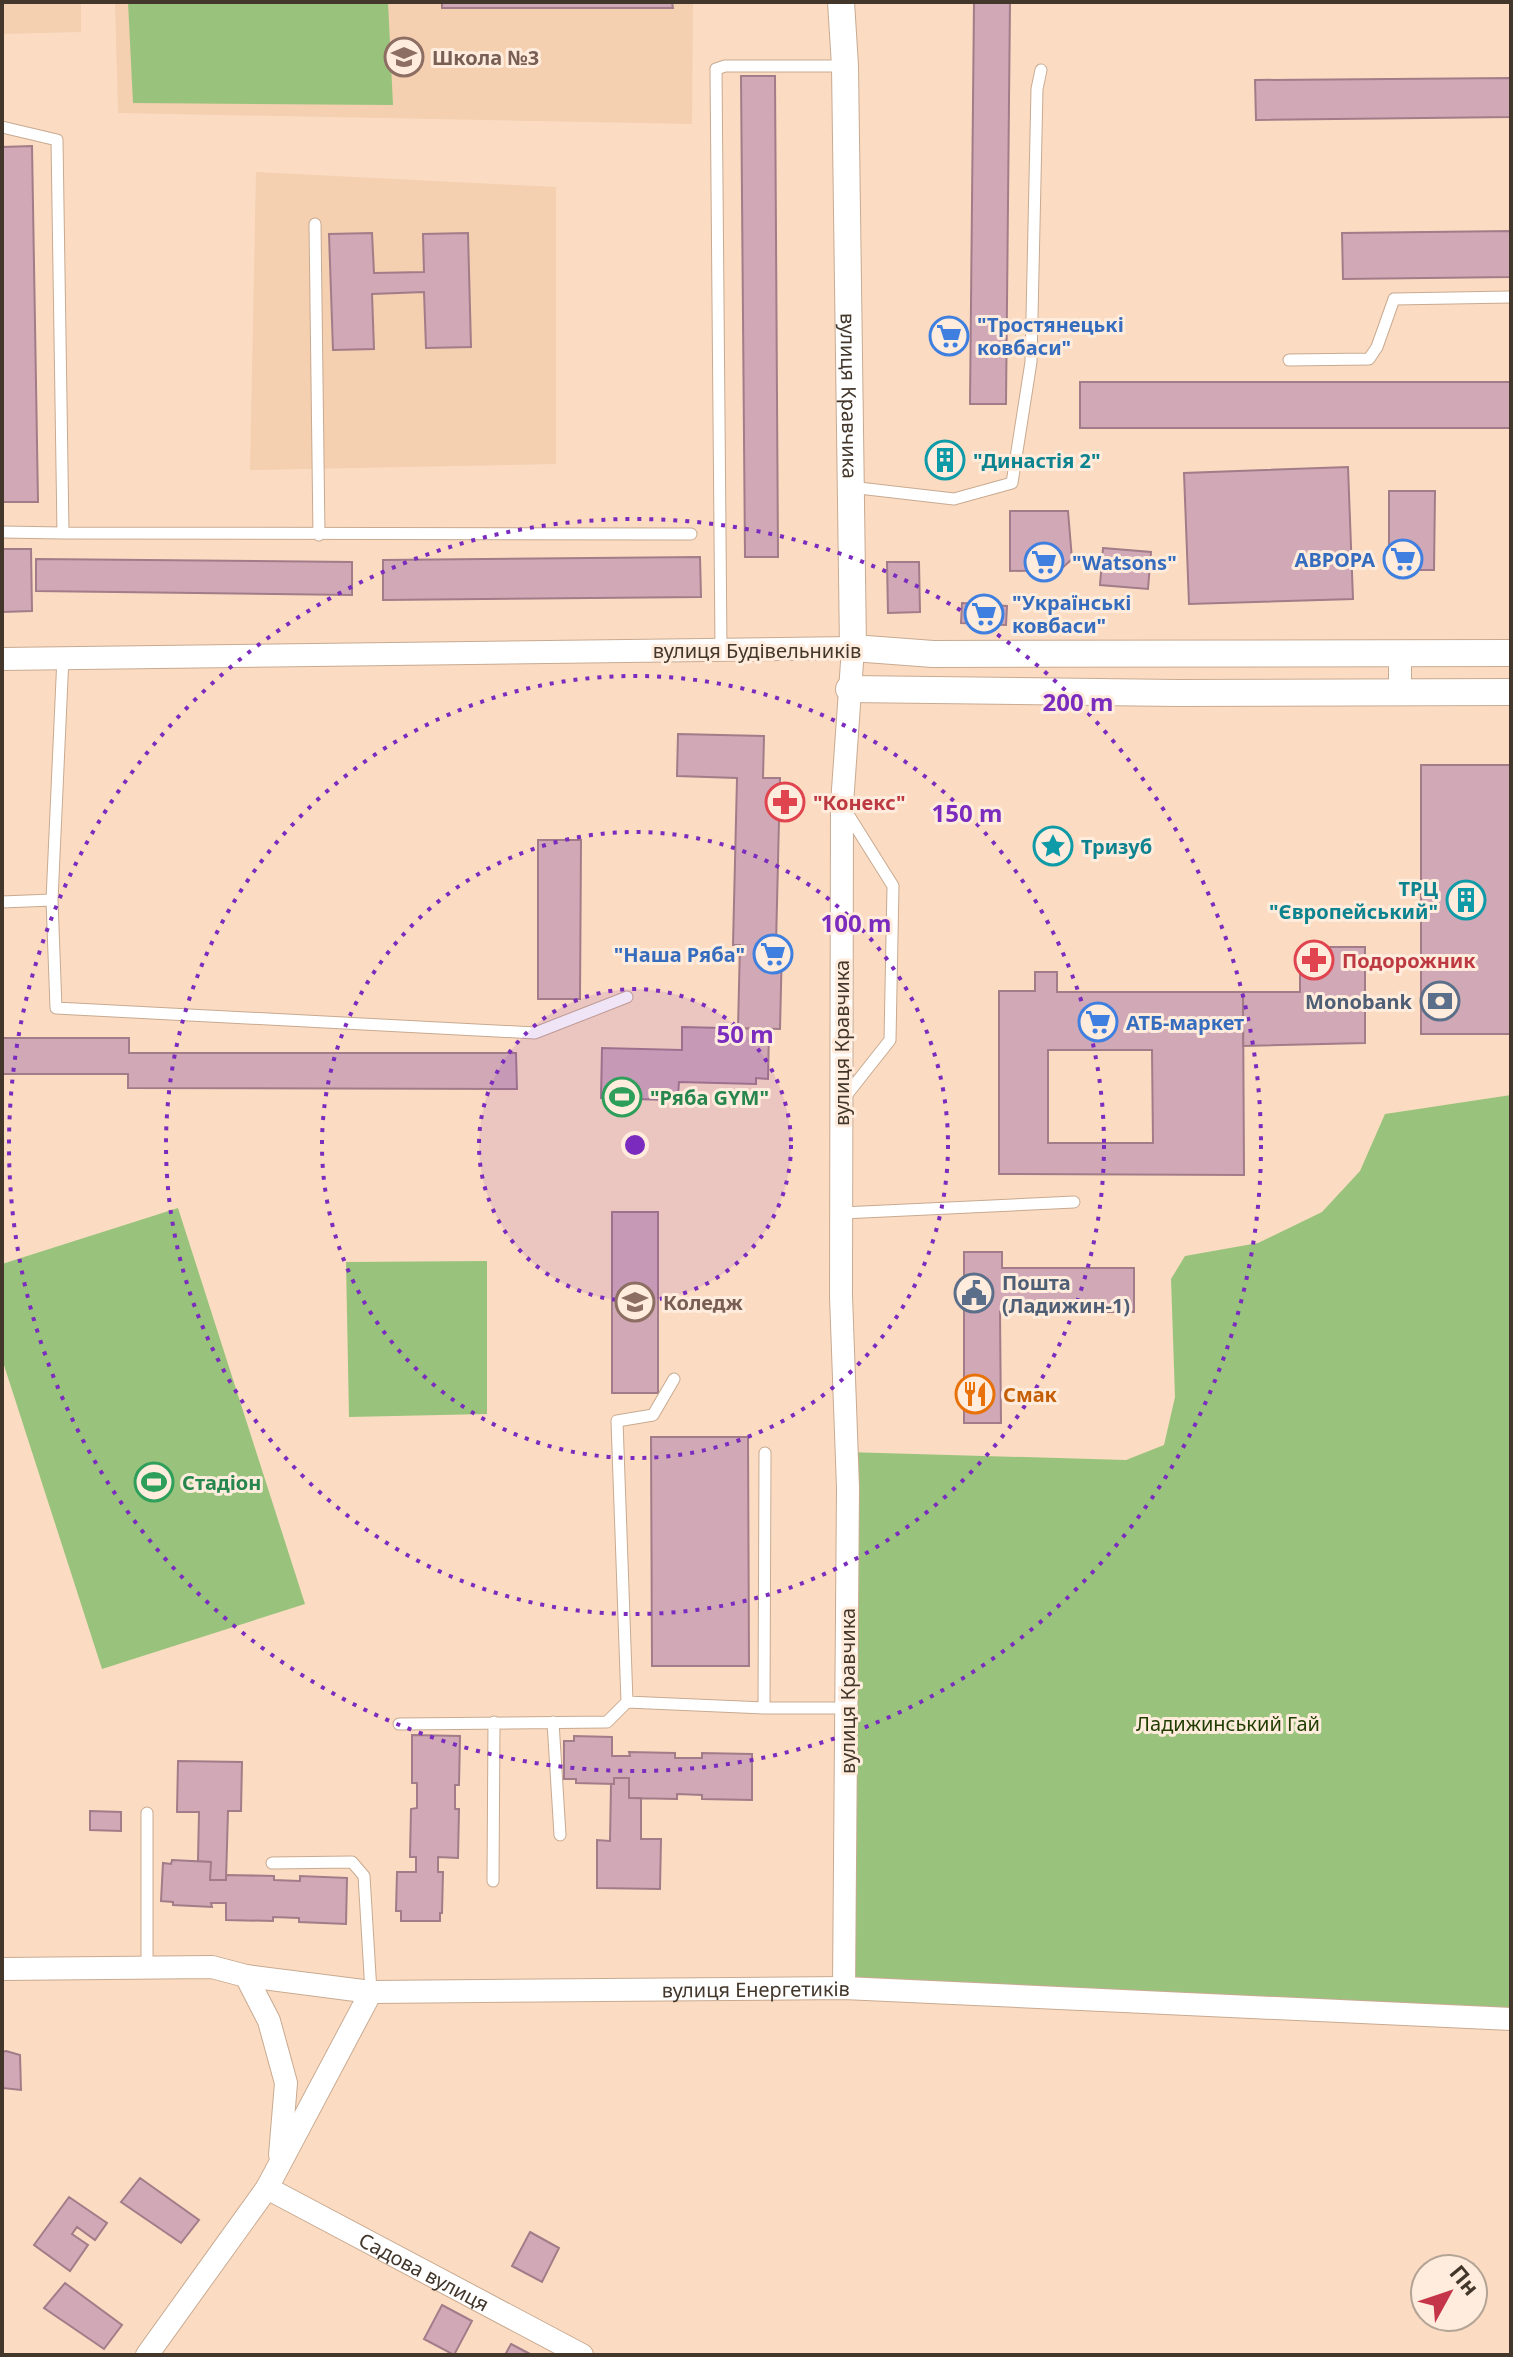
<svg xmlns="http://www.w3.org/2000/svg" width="1513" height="2357" viewBox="0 0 1513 2357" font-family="'Noto Sans',sans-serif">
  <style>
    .built { fill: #f4cfb0 }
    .green { fill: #99c37c }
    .building { fill: #d1a9b6; stroke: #a27c88; stroke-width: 2; fill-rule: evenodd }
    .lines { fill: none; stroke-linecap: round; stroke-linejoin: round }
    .service-casing { stroke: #c8aa91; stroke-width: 13 }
    .minor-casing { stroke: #c8aa91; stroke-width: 24 }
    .tertiary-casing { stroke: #c8aa91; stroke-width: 28 }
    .service { stroke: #fff; stroke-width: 11 }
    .minor { stroke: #fff; stroke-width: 22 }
    .tertiary { stroke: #fff; stroke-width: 26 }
    .ring { fill: none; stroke: #7b2cbf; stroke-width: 4; stroke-dasharray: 4 8 }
    .labels { text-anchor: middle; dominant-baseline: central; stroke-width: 6; stroke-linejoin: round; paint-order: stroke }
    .education-label { font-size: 20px; font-weight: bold; fill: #785e54; stroke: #ffecdc; text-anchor: start }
    .shop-label { font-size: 20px; font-weight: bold; fill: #366cbe; stroke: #ffecdc; text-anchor: start }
    .street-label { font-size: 20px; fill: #43372c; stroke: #ffecdc }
    .culture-label { font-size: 20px; font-weight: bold; fill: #0d838f; stroke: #ffecdc; text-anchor: start }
    .health-label { font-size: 20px; font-weight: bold; fill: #be3a42; stroke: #ffecdc; text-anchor: start }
    .service-label { font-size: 20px; font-weight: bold; fill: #4e5e75; stroke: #ffecdc; text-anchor: end }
    .leisure-label { font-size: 20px; font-weight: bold; fill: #27864d; stroke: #ffecdc; text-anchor: start }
    .food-label { font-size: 20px; font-weight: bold; fill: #c56008; stroke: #ffecdc; text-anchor: start }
    .park-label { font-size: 20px; fill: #1f3d00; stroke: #ffecdc }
    .centre { fill: #7b2cbf; stroke: #ffecdc; stroke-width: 4 }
    .ring-label { font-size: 24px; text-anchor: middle; font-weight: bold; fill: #7b2cbf; stroke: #ffecdc; stroke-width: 6; stroke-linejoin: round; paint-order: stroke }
  </style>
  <rect width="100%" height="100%" fill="#fbdcc2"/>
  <!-- built -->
  <path class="built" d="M2,2H81V32L2,34Z
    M115,2H693L692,124L118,113Z
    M256,172L556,187V464L250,470Z"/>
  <!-- green -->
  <path class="green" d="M128,2H388L393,105L133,103Z
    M1511,1095V2019L844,1988L846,1452L1126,1460L1164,1445L1175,1397L1171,1279L1185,1256L1258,1243L1322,1212L1360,1171L1385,1114Z
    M178,1208L305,1604L102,1669L2,1359V1264Z
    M487,1261V1414L349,1417L346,1262Z"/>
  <!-- building -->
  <path class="building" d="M442,2H672L673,8H442Z
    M974,2H1010L1006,404H970Z
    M741,76H775L778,557H745Z
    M1511,78V117L1256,120L1255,80Z
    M32,146L38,502H2V147Z
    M1511,231V277L1343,279L1342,233Z
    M372,233L374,273L424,272L423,234L468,233L471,347L426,348L424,292L372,294L374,349L333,350L329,234Z
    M1080,382H1511V428H1080Z
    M949,446L951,473L941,474L939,447Z
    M1348,467L1353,599L1189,604L1184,473Z
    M1389,491H1435L1434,570H1389Z
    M1010,511H1068L1072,559L1060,570L1010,571Z
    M1103,548L1151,552L1148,589L1100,585Z
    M2,549H31L32,611L2,612Z
    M700,557L701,597L383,600V560Z
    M36,559L352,562V595L36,591Z
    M887,562H919L920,612L888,613Z
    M962,603L1007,606L1006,625L961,623Z
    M678,734L764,736L763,778H780L776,945H782L780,1029L738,1028L740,945H733L737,778L677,776Z
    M1421,765H1511V1034H1421Z
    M538,840H581L580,999H538Z
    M1300,947H1365V1043L1243,1046V992H1300Z
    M1035,972H1057V992H1243L1244,1175L999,1174V991H1035ZM1048,1050H1152L1153,1143H1048Z
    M682,1027L769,1029L768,1079L756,1078V1084L679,1082L678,1096H669L668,1100L601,1098L602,1048L682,1050Z
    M2,1038H129V1053H516L517,1089L128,1088V1074H2Z
    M612,1212H658V1393H612Z
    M964,1252H1002V1268H1134V1312H1000L1001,1423H964Z
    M651,1437H748L749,1666H652Z
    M412,1735L460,1736L459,1785H455V1809H459L458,1858L438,1857V1872H443L442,1913H440V1921H401V1911H396L397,1872H416V1857H410L411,1809L417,1808V1783H412Z
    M574,1736L612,1737V1756H630L629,1752L675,1753V1758H702V1753L752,1754V1800L702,1799V1795L677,1794V1799L629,1798V1778H614V1784L576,1783V1779H564V1741H574Z
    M178,1761L242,1762L241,1811H228L226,1880H210L211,1862L198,1861L199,1812H177Z
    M614,1778H629V1798H641V1839H661L660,1889L597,1888V1840L610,1841L611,1784H614Z
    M90,1811L121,1812V1831L90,1830Z
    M172,1860L211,1862L210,1880H226V1875L274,1876V1880L300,1881V1876L347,1878L346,1924L299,1922V1918L273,1917V1921L226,1920V1903H211L212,1907L173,1905V1902L161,1901L163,1863L171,1864Z
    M6,2051L20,2055L21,2090L3,2088L2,2098V2052Z
    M140,2178L199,2220L181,2243L121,2202Z
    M69,2197L107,2223L95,2240L77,2227L72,2234L88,2245L70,2271L34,2245Z
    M530,2232L559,2248L542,2282L512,2266Z
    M65,2283L122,2325L104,2349L44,2308Z
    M442,2305L472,2321L454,2355L424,2339Z
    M511,2344L532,2355H505Z"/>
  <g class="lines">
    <defs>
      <path id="service" d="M2,127L57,140L63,533L2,532
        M315,224L319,535
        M1289,360L1369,359L1377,347L1394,299L1511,297
        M850,487L954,499L1012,483L1031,362L1037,89L1041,70
        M63,533L691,534
        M721,649L716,69L725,66H845
        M63,657L52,900L56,1008L535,1033L627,997
        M2,902L52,900
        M845,1097L890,1040L893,886L846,811
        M842,1213L1074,1202
        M765,1453L764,1708H847
        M627,1702L764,1708
        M553,1722L560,1835
        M399,1724L607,1722L627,1702L617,1421L653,1415L674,1379
        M272,1863L352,1862L364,1876L371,1992
        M493,1881L494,1722
        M147,1968V1813"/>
      <g id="minor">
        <path d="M2,659L853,648L842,804L841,1296L848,1488L844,1988"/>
        <path d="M1400,692V653"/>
        <path id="s1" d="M2,1969L212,1967L246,1976L371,1992L844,1988L1511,2019"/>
        <path d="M246,1976L269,2021L286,2083L280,2155"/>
        <path id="s2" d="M267,2188L582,2355"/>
        <path d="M147,2355L267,2188L371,1992"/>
      </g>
      <g id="tertiary">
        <path id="s3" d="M841,2L845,66L853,648L933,654L1511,653"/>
        <path d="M849,689L1178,693L1511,692"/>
      </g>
    </defs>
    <!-- service casing -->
    <use href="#service" class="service-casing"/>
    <!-- minor casing -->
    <use href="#minor" class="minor-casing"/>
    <!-- tertiary casing -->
    <use href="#tertiary" class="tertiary-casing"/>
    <!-- service -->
    <use href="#service" class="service"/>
    <!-- minor -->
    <use href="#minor" class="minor"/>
    <!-- tertiary -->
    <use href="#tertiary" class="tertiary"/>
  </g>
  <!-- distance rings -->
  <circle cx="635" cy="1145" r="156" fill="#7b2cbf" fill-opacity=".12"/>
  <g class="ring">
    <circle cx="635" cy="1145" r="156"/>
    <circle cx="635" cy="1145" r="313"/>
    <circle cx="635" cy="1145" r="469"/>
    <circle cx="635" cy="1145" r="626"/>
  </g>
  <!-- icons -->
  <defs>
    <symbol id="school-ring" viewBox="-11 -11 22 22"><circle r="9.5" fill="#ffecdc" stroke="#8d6e63" stroke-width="1.5"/><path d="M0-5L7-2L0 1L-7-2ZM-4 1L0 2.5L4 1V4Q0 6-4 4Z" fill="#8d6e63"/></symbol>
    <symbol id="supermarket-ring" viewBox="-11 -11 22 22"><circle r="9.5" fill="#ffecdc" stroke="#3f7fe0" stroke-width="1.5"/><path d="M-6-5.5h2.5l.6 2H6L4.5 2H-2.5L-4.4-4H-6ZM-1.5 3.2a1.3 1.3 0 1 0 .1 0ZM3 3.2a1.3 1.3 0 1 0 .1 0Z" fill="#3f7fe0"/></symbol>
    <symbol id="building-ring" viewBox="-11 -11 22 22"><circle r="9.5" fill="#ffecdc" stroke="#0f9aa8" stroke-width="1.5"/><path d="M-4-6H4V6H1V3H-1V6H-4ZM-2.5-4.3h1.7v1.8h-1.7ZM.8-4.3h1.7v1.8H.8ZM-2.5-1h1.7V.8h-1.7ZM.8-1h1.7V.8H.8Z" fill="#0f9aa8"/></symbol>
    <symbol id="pharmacy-ring" viewBox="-11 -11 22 22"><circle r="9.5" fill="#ffecdc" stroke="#e0444e" stroke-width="1.5"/><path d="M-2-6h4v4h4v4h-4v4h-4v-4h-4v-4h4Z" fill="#e0444e"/></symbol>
    <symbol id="sight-ring" viewBox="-11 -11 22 22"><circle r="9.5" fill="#ffecdc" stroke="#0f9aa8" stroke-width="1.5"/><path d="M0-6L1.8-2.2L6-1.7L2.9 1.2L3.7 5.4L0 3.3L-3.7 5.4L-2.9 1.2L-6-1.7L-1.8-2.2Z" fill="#0f9aa8"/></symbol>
    <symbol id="bank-ring" viewBox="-11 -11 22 22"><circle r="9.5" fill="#ffecdc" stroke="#5c6f8a" stroke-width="1.5"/><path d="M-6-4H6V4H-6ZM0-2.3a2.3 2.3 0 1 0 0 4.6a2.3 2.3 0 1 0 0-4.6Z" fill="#5c6f8a"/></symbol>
    <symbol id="stadium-ring" viewBox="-11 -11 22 22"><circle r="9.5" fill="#ffecdc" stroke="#2e9e5b" stroke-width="1.5"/><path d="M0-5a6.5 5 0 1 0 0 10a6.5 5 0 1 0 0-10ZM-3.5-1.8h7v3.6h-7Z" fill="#2e9e5b"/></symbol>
    <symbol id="civic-ring" viewBox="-11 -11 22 22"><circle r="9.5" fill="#ffecdc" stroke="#5c6f8a" stroke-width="1.5"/><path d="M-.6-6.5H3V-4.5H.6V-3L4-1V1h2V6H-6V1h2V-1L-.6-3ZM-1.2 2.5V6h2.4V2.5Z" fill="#5c6f8a"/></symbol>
    <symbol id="university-ring" viewBox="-11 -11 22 22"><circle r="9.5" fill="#ffecdc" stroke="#8d6e63" stroke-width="1.5"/><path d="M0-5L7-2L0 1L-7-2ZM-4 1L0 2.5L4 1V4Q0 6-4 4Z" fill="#8d6e63"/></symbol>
    <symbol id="restaurant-ring" viewBox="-11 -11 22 22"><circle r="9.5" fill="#ffecdc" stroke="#e8710a" stroke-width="1.5"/><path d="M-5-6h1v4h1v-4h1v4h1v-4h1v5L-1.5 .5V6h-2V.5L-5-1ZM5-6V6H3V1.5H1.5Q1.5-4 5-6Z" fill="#e8710a"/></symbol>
  </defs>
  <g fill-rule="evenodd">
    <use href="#school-ring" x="382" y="35" width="44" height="44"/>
    <use href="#supermarket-ring" x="927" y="314" width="44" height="44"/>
    <use href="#building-ring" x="923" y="438" width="44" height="44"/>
    <use href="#supermarket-ring" x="1381" y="537" width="44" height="44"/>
    <use href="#supermarket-ring" x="1022" y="540" width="44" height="44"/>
    <use href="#supermarket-ring" x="962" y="592" width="44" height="44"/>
    <use href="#pharmacy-ring" x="763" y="780" width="44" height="44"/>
    <use href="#sight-ring" x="1031" y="824" width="44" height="44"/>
    <use href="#building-ring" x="1444" y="878" width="44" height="44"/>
    <use href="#supermarket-ring" x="751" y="932" width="44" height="44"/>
    <use href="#pharmacy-ring" x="1292" y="938" width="44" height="44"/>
    <use href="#bank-ring" x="1418" y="979" width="44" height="44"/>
    <use href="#supermarket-ring" x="1076" y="1000" width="44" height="44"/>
    <use href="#stadium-ring" x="600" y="1075" width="44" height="44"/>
    <use href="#civic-ring" x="952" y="1271" width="44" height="44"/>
    <use href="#university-ring" x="613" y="1280" width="44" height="44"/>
    <use href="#restaurant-ring" x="953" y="1372" width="44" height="44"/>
    <use href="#stadium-ring" x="132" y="1460" width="44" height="44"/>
  </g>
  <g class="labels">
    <!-- education labels -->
    <g class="education-label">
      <text x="432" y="57">Школа №3</text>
      <text x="663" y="1302">Коледж</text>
    </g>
    <!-- shop labels -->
    <g class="shop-label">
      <text x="977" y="324">"Тростянецькі<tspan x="977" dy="23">ковбаси"</tspan></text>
      <text x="1375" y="559" text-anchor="end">АВРОРА</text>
      <text x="1072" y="562">"Watsons"</text>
      <text x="1012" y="602">"Українські<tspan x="1012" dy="23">ковбаси"</tspan></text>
      <text x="745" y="954" text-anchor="end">"Наша Ряба"</text>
      <text x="1126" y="1022">АТБ-маркет</text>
    </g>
    <!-- street labels -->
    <g class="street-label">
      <text stroke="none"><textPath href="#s3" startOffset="394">вулиця Кравчика</textPath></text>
      <text x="757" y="650">вулиця Будівельників</text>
      <text transform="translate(841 1043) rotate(-90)">вулиця Кравчика</text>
      <text transform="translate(847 1691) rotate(-90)">вулиця Кравчика</text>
      <text stroke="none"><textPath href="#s1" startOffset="756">вулиця Енергетиків</textPath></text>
      <text stroke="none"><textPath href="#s2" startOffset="178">Садова вулиця</textPath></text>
    </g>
    <!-- culture labels -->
    <g class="culture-label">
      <text x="973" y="460">"Династія 2"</text>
      <text x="1081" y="846">Тризуб</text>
      <text x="1438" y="888" text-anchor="end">ТРЦ<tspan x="1438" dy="23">"Європейський"</tspan></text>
    </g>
    <!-- health labels -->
    <g class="health-label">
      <text x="813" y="802">"Конекс"</text>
      <text x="1342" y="960">Подорожник</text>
    </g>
    <!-- service labels -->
    <g class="service-label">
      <text x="1412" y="1001">Monobank</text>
      <text x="1002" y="1282" text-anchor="start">Пошта<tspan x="1002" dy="23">(Ладижин-1)</tspan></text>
    </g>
    <!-- leisure labels -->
    <g class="leisure-label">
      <text x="650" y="1097">"Ряба GYM"</text>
      <text x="182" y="1482">Стадіон</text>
    </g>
    <!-- food labels -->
    <g class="food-label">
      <text x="1003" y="1394">Смак</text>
    </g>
    <!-- park labels -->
    <g class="park-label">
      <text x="1228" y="1723">Ладижинський Гай</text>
    </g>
  </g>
  <circle cx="635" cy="1145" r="12" class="centre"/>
  <g class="ring-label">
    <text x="1078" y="711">200 m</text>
    <text x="967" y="822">150 m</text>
    <text x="856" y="932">100 m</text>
    <text x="745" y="1043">50 m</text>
  </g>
  <!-- border -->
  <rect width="1513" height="2357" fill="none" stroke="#43372c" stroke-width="8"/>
  <!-- north arrow -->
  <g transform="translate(1449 2293) rotate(50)"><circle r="38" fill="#ffecdc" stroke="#b4a496" stroke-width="2"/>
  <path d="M0-6L14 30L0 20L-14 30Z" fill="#c53549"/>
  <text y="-12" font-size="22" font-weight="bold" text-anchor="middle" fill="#43372c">Пн</text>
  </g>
</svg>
